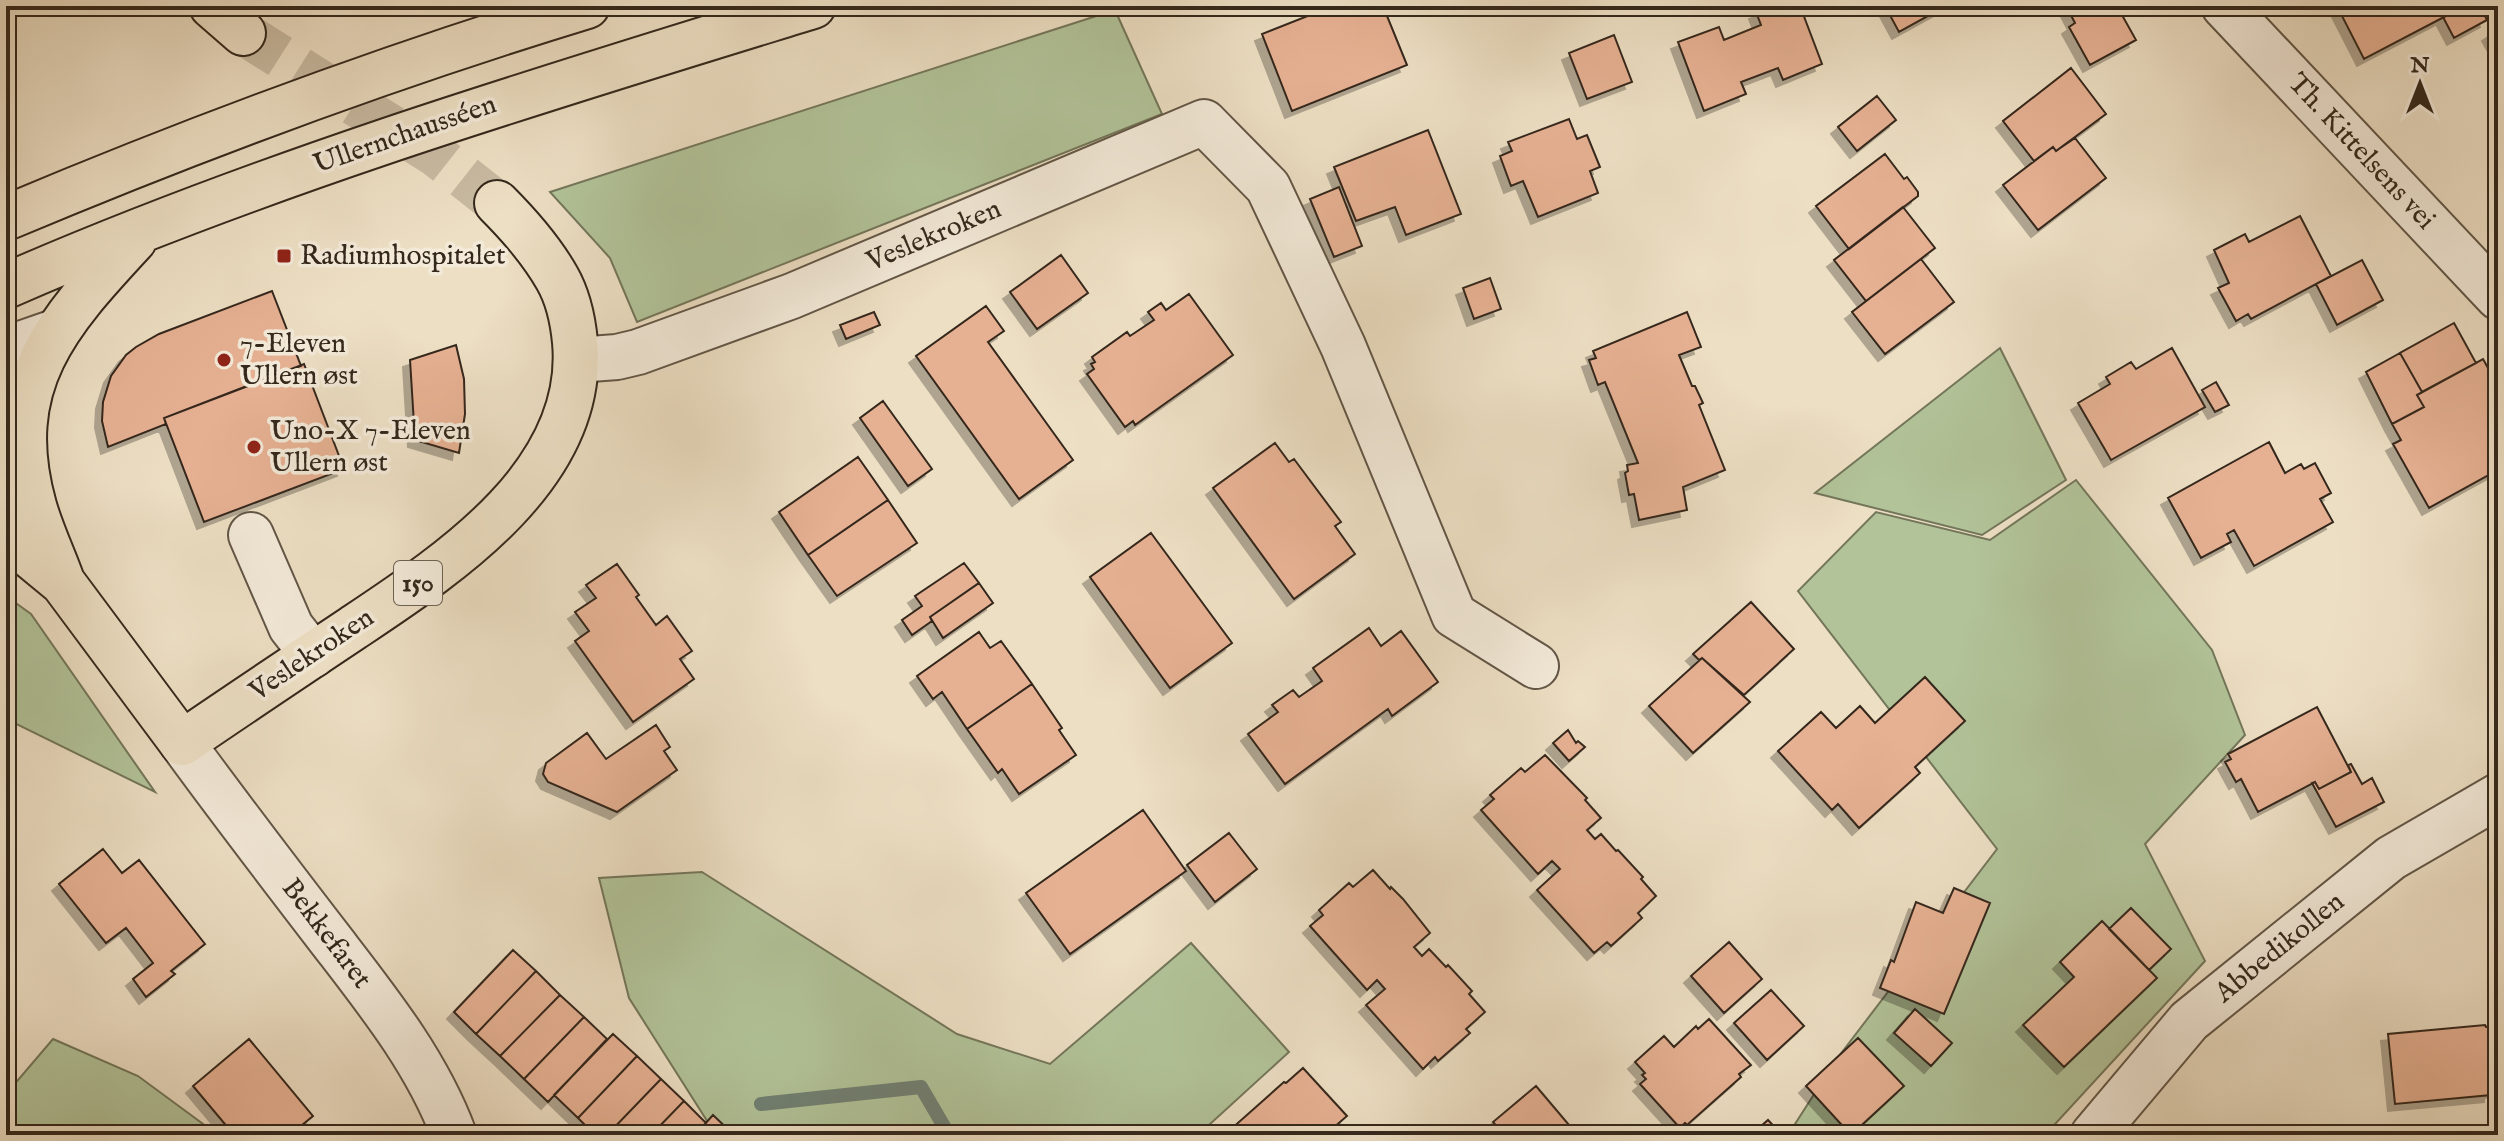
<svg xmlns="http://www.w3.org/2000/svg" width="2504" height="1141" viewBox="0 0 2504 1141" font-family="'IM FELL English',serif">
  <style>
    .green { fill: #b2c399; stroke: #73765a; stroke-width: 2 }
    .lines { fill: none; stroke-linecap: round; stroke-linejoin: round }
    .stream { stroke: #718174; stroke-width: 14 }
    .building { fill: #e6b193; stroke: #34281c; stroke-width: 2; filter: url(#shadow) }
    .highway-tunnel { stroke: #c8baa2; stroke-width: 44; stroke-dasharray: 44 22; stroke-linecap: butt }
    .minor-casing { stroke: #625646; stroke-width: 48 }
    .highway-casing { stroke: #34281c; stroke-width: 48 }
    .minor { stroke: #f3ead9; stroke-width: 44 }
    .highway { stroke: #eddfc4; stroke-width: 44 }
    .poi-dot { fill: #8f2418; stroke: #f3ead9; stroke-width: 3 }
    .labels { text-anchor: middle; dominant-baseline: central; stroke-width: 7; stroke-linejoin: round; paint-order: stroke }
    .shield { fill: #f3ead9; stroke: #6d6255; stroke-width: 2 }
    .shield-label { font-size: 26px; font-weight: bold; fill: #34281c }
    .street-label { font-size: 28px; fill: #34281c; stroke: #f3ead9 }
    .poi-label { font-size: 28px; fill: #34281c; stroke: #f3ead9; text-anchor: start }
  </style>
  <defs>
    <filter id="shadow"><feDropShadow dx="-7" dy="7" stdDeviation="0" flood-color="#0004"/></filter>
  </defs>
  <rect width="100%" height="100%" fill="#eddfc4"/>
  <filter id="stains"><feTurbulence type="fractalNoise" baseFrequency=".0025" numOctaves="4"/><feColorMatrix values="0 0 0 0 .2 0 0 0 0 .09 0 0 0 0 .02 0 0 0 .5 -.17"/></filter>
  <radialGradient id="worn" r=".72"><stop offset=".6" stop-color="#630" stop-opacity="0"/><stop offset="1" stop-color="#630" stop-opacity=".3"/></radialGradient>
  <!-- green -->
  <path class="green" d="M1115,10L1162,114L637,322L610,258L550,192Z
    M2000,348L2066,480L1982,535L1815,493Z
    M2076,480L2212,650L2245,735L2145,844L2205,961L2045,1135H1788L1836,1060L1997,849L1798,591L1876,512L1990,540Z
    M6,596L31,614L155,792L6,719Z
    M702,872L957,1034L1050,1064L1191,943L1289,1052L1198,1135H716L629,998L599,878Z
    M53,1039L138,1076L218,1135H6V1094Z"/>
  <g class="lines">
    <!-- stream -->
    <path class="stream" d="M761,1104L921,1087L949,1135"/>
  </g>
  <!-- building -->
  <path class="building" d="M1327,6H1383L1407,65L1292,111L1262,34L1328,8Z
    M1773,6H1800L1822,64L1783,80L1778,68L1741,82L1746,94L1704,111L1678,42L1719,27L1724,40L1761,25L1756,12Z
    M1885,6H1946L1899,32Z
    M2066,6H2117L2136,40L2090,65L2069,27L2075,23Z
    M2337,6H2362L2342,16Z
    M2362,6H2440L2446,16L2364,59L2342,16Z
    M2446,6H2480L2487,20L2454,38L2443,17L2446,16L2442,8Z
    M2498,28V50L2489,34Z
    M1614,35L1632,82L1587,99L1569,53Z
    M2071,68L2106,114L2056,151L2053,147L2034,161L2003,121Z
    M1877,96L1896,120L1857,151L1838,127Z
    M1569,119L1577,139L1587,135L1600,167L1590,171L1598,193L1538,217L1523,181L1511,186L1500,156L1512,151L1508,142Z
    M1428,130L1461,214L1406,235L1395,207L1356,221L1334,167Z
    M2075,138L2106,178L2038,230L2003,185L2053,147L2056,151Z
    M1885,154L1904,179L1907,177L1918,192V196L1849,249L1816,206Z
    M1339,187L1362,246L1334,257L1310,199Z
    M1903,207L1935,248L1866,301L1834,260Z
    M2300,216L2331,276L2251,319L2248,314L2236,321L2218,288L2229,283L2214,250L2245,234L2249,242Z
    M1061,255L1088,293L1037,329L1010,292Z
    M1921,259L1954,302L1885,354L1852,312Z
    M2362,260L2383,300L2337,325L2316,284Z
    M1490,278L1501,309L1474,319L1463,288Z
    M272,291L301,366L164,418L166,424L108,447L102,421L103,402L111,376L126,355L136,347L159,334Z
    M1189,294L1233,355L1135,425L1133,421L1125,427L1087,374L1094,369L1091,364L1095,362L1092,357L1127,332L1130,336L1154,320L1148,312L1161,303L1166,310Z
    M986,306L1004,331L988,342L1073,460L1019,499L916,356Z
    M874,312L880,325L846,339L840,325Z
    M1687,312L1701,347L1679,355L1692,386H1695L1703,403L1699,405L1725,470L1683,487L1687,510L1639,520L1634,494L1629,495L1625,473L1628,471L1627,465L1638,463L1605,382L1598,385L1589,360L1596,358L1593,351Z
    M2454,323L2476,363L2422,392L2400,353Z
    M456,345L464,379L465,414L459,453L415,440L410,360Z
    M2172,348L2205,407L2111,460L2078,403L2110,384L2106,377L2131,362L2136,369Z
    M2400,353L2422,392L2417,395L2424,407L2392,424L2366,372Z
    M2483,359L2493,377L2498,374V470L2429,508L2393,444L2401,440L2392,424L2424,407L2417,395Z
    M304,364L344,469L204,522L164,418Z
    M2216,382L2229,405L2215,412L2202,390Z
    M883,401L932,469L908,486L860,418Z
    M2269,442L2285,473L2301,464L2304,469L2315,463L2331,493L2320,499L2333,522L2254,566L2234,530L2227,534L2231,542L2201,558L2168,498Z
    M1275,443L1289,462L1294,459L1341,522L1335,526L1355,554L1294,599L1213,488Z
    M858,457L888,500L808,555L779,512Z
    M888,500L917,543L837,596L808,555Z
    M1151,533L1232,643L1170,688L1090,577Z
    M964,563L979,583L930,617L932,621L912,635L902,620L922,606L915,596Z
    M617,564L639,595L636,597L656,625L667,616L692,651L680,659L694,679L633,722L575,641L589,631L575,612L596,598L586,585Z
    M979,583L993,603L943,638L930,617Z
    M1751,602L1794,649L1744,695L1702,658L1699,660L1693,654Z
    M1369,628L1381,646L1401,631L1438,682L1392,716L1388,709L1285,784L1248,734L1278,712L1272,705L1293,690L1299,697L1322,681L1313,668Z
    M979,632L990,648L1001,641L1032,684L967,729L942,692L933,699L917,676Z
    M1702,658L1750,702L1693,753L1649,706Z
    M1925,677L1965,721L1915,767L1920,773L1859,828L1838,804L1832,810L1778,751L1821,712L1836,728L1860,706L1875,723Z
    M1032,684L1062,728L1059,730L1076,755L1019,794L1002,769L998,773L967,729Z
    M2317,707L2351,772L2319,789L2315,782L2258,812L2241,779L2236,782L2225,762L2231,759L2228,754Z
    M656,725L670,747L664,751L677,770L617,812L548,782L543,774L546,763L587,733L606,759Z
    M1568,730L1576,743L1578,741L1585,747L1569,761L1553,743Z
    M1545,755L1587,798L1585,800L1601,818L1587,830L1595,839L1601,834L1616,851L1618,850L1643,877L1641,879L1656,896L1638,913L1642,918L1611,946L1607,942L1594,953L1537,890L1560,869L1552,861L1538,874L1481,810L1494,799L1490,795L1521,768L1525,772Z
    M2351,764L2362,784L2372,778L2384,802L2336,827L2312,783L2315,782L2319,789L2351,772L2348,765Z
    M1143,810L1186,871L1070,954L1026,893Z
    M1229,833L1257,869L1215,902L1187,865Z
    M103,849L122,873L139,860L205,944L171,971L175,974L146,997L133,979L153,963L126,928L106,943L59,884Z
    M1373,870L1390,889L1391,887L1403,899L1430,933L1414,947L1422,956L1429,949L1446,967L1448,965L1472,991L1469,994L1485,1012L1466,1029L1470,1033L1438,1061L1435,1057L1423,1069L1366,1005L1385,989L1377,980L1367,990L1310,926L1323,915L1319,910L1349,883L1353,887Z
    M1954,888L1990,903L1944,1014L1880,988L1891,960L1894,962L1916,902L1943,913Z
    M2131,908L2171,949L2149,970L2109,929Z
    M2102,921L2157,978L2064,1067L2023,1025L2074,977L2060,962Z
    M1729,942L1762,979L1724,1013L1691,976Z
    M513,950L536,971L476,1034L454,1012Z
    M6,966L14,977L6,983Z
    M536,971L560,995L500,1056L476,1034Z
    M1771,990L1804,1026L1767,1060L1734,1023Z
    M560,995L584,1017L524,1079L500,1056Z
    M1915,1009L1952,1043L1931,1066L1894,1033Z
    M584,1017L607,1039L548,1102L524,1079Z
    M1709,1019L1751,1065L1739,1074L1741,1077L1687,1125L1685,1123L1680,1128L1640,1084L1646,1079L1642,1075L1645,1073L1635,1062L1664,1036L1674,1047L1696,1026L1698,1029Z
    M2485,1025L2486,1027L2498,1026V1090L2491,1091V1095L2395,1104L2388,1034Z
    M613,1034L637,1056L578,1118L554,1095Z
    M1858,1038L1904,1086L1851,1135L1806,1086Z
    M249,1039L313,1116L290,1135H234L193,1086Z
    M637,1056L661,1079L607,1135H586L590,1130L578,1118Z
    M1303,1068L1347,1116L1325,1135H1232L1234,1134L1230,1130L1284,1082L1286,1083Z
    M661,1079L684,1101L651,1135H607Z
    M1536,1086L1569,1125L1558,1135H1504L1493,1122Z
    M684,1101L706,1123L695,1135H651Z
    M713,1115L734,1135H695Z
    M1768,1120L1782,1135H1751Z"/>
  <g class="lines">
    <!-- highway-tunnel -->
    <path class="highway-tunnel" d="M243,33L436,155L497,203"/>
    <defs>
      <path id="minor" d="M2224,6L2498,297
        M6,349L55,332
        M577,360L617,357L638,352L792,296L1204,122L1268,187L1343,346L1454,615L1536,666
        M251,535L291,627L313,655
        M182,743C230,809 280,874 330,939C377,1000 427,1062 454,1135
        M2093,1135L2189,1021L2391,858L2498,796"/>
      <path id="highway" d="M212,6L243,33
        M6,218C196,138 390,66 587,6
        M6,286C267,172 540,90 813,6
        M6,536L63,583L182,743C239,704 296,666 353,628C449,564 587,474 575,342C573,321 568,297 557,278C541,250 520,226 497,203
        M62,581C53,556 41,531 34,506C0,384 58,322 134,240"/>
    </defs>
    <!-- minor casing -->
    <use href="#minor" class="minor-casing"/>
    <!-- highway casing -->
    <use href="#highway" class="highway-casing"/>
    <!-- minor -->
    <use href="#minor" class="minor"/>
    <!-- highway -->
    <use href="#highway" class="highway"/>
  </g>
  <!-- markers -->
  <g class="poi-dot">
    <rect x="276" y="248" width="16" height="16" rx="4"/>
    <circle cx="224" cy="360" r="8"/>
    <circle cx="254" cy="447" r="8"/>
  </g>
  <g class="labels">
    <!-- shield labels -->
    <rect class="shield" x="394" y="561" width="48" height="44" rx="6"/>
    <g class="shield-label">
      <text x="418" y="583">150</text>
    </g>
    <!-- street labels -->
    <g class="street-label">
      <text transform="translate(405 135) rotate(-19)">Ullernchausséen</text>
      <text transform="translate(2361 152) rotate(47)">Th. Kittelsens vei</text>
      <text transform="translate(934 236) rotate(-23)">Veslekroken</text>
      <text transform="translate(312 655) rotate(-34)">Veslekroken</text>
      <text transform="translate(326 934) rotate(53)">Bekkefaret</text>
      <text transform="translate(2280 948) rotate(-39)">Abbedikollen</text>
    </g>
    <!-- poi labels -->
    <g class="poi-label">
      <text x="300" y="256">Radiumhospitalet</text>
      <text x="240" y="344">7-Eleven<tspan x="240" dy="32">Ullern øst</tspan></text>
      <text x="270" y="431">Uno-X 7-Eleven<tspan x="270" dy="32">Ullern øst</tspan></text>
    </g>
  </g>
  <!-- margin -->
  <rect width="2504" height="1141" fill="none" stroke="#eddfc4" stroke-width="32"/>
  <rect x="8" y="8" width="2488" height="1125" fill="none" stroke="#34281c" stroke-width="4"/>
  <rect x="16" y="16" width="2472" height="1109" fill="none" stroke="#34281c" stroke-width="2"/>
  <!-- north arrow -->
  <g transform="translate(2420 84)" stroke="#f3ead9" stroke-width="6" paint-order="stroke">
  <path d="M0-6L14 30L0 20L-14 30Z" fill="#34281c"/>
  <text y="-12" font-size="22" font-weight="bold" text-anchor="middle" fill="#34281c">N</text>
  </g>
  <rect width="100%" height="100%" filter="url(#stains)"/>
  <rect width="100%" height="100%" fill="url(#worn)"/>
</svg>
